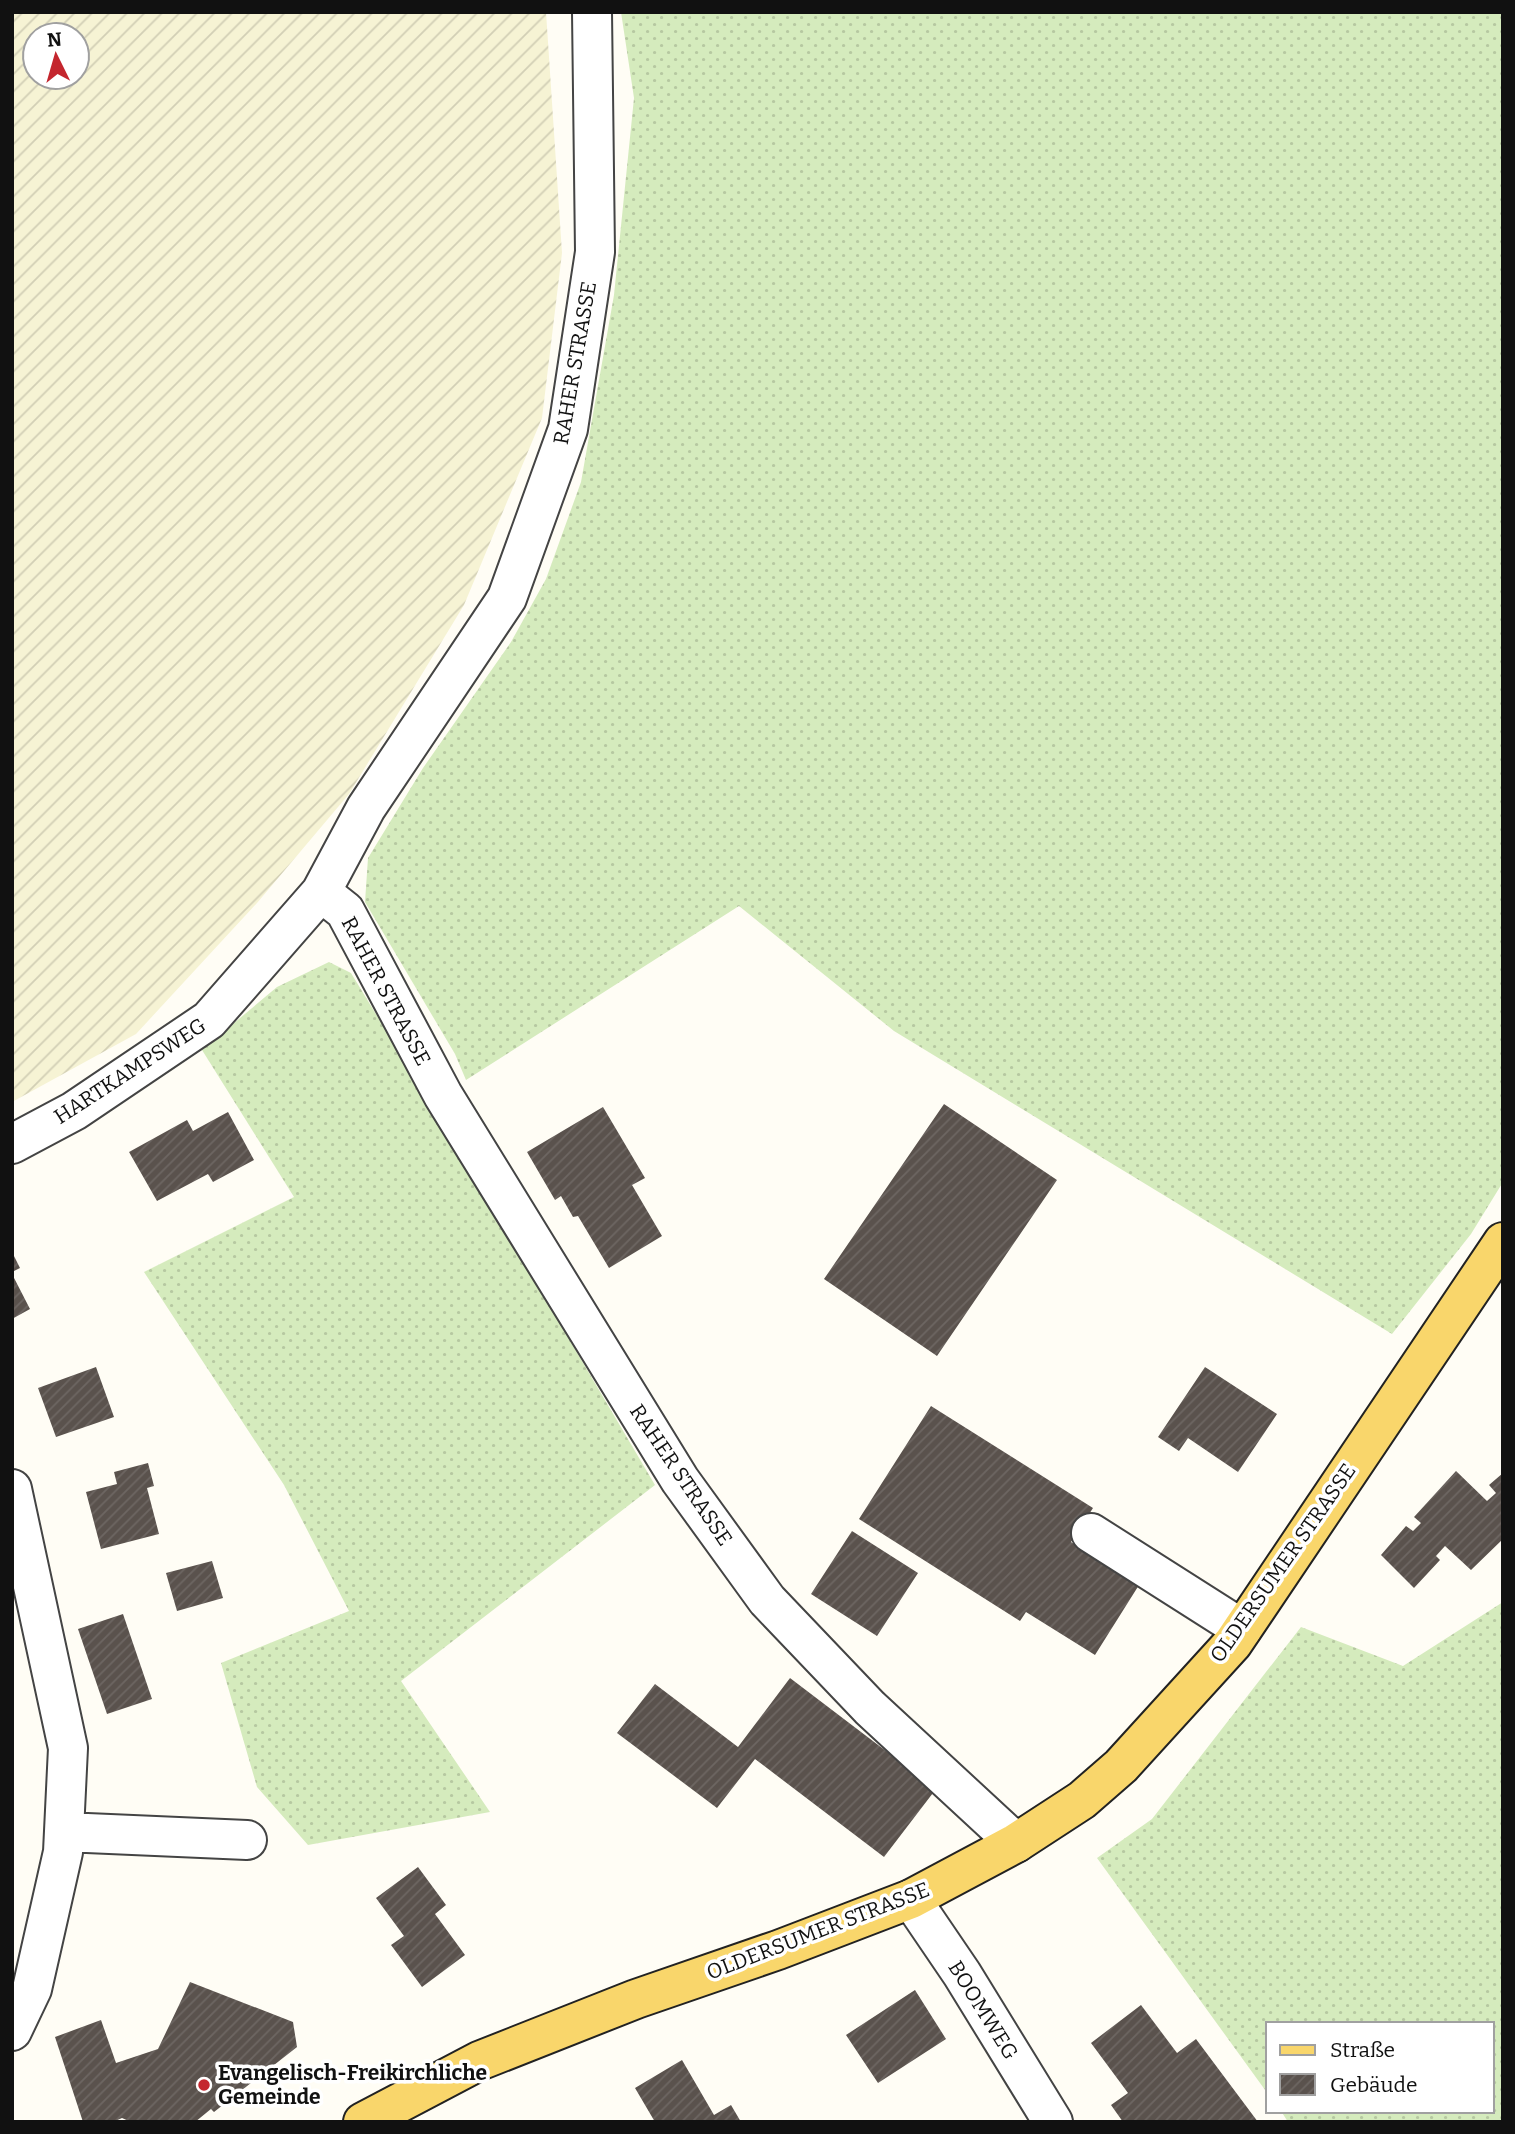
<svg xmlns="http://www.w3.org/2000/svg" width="1515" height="2134" viewBox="0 0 1515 2134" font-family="Bitter,serif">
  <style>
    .farmland { fill: url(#farmland-furrows); fill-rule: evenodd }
    .grass { fill: url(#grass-dots) }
    .building { fill: url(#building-hatch) }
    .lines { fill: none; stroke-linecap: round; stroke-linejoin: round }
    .minor-casing { stroke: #444; stroke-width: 42 }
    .major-casing { stroke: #222; stroke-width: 42 }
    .minor { stroke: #fff; stroke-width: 38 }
    .major { stroke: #f9d66b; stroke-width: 38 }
    .poi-dot { fill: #c4262e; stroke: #fff; stroke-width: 2.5 }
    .labels { text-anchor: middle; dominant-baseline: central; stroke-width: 7; stroke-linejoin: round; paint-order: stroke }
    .street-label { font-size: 21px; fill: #111; stroke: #fff }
    .poi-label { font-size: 21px; font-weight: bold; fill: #111; stroke: #fff; text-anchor: start }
  </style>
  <defs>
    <pattern id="farmland-furrows" width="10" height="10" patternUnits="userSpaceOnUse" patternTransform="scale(1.75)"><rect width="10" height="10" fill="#f6f3d4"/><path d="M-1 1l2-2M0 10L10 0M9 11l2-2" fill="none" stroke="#d2cfb5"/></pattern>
    <pattern id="grass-dots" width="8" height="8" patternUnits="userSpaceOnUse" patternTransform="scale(1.75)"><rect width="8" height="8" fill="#d5ebbd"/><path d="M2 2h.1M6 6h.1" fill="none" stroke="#b6c8a1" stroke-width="1.8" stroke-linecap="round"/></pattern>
    <pattern id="building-hatch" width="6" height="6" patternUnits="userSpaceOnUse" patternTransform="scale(1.75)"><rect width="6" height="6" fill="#5a524d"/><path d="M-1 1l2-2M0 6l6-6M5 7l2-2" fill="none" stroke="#6d6662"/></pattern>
  </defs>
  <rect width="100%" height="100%" fill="#fffdf5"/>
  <!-- farmland -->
  <path class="farmland" d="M12,12H546L562,253L542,418L464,605L349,794L257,903L136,1034L12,1102ZM35,35H77V77H35Z"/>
  <!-- grass -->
  <path class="grass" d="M621,12H1503V1182L1471,1234L1392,1334L894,1031L739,906L466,1080L455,1054L365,902L368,858L423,768L511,642L546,579L581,482L614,295L634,98Z
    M329,962L351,973L430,1103L655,1485L401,1681L490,1812L308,1845L257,1787L221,1663L349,1611L284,1485L144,1272L294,1197L202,1050L277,987Z
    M1503,1602V2122H1288L1281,2111H1492V2024H1268V2094L1097,1858L1152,1819L1301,1627L1403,1666Z"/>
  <!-- building -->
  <path class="building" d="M944,1104L1057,1180L937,1356L824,1279Z
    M603,1107L645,1178L632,1185L662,1236L609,1268L578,1216L573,1217L561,1196L555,1200L527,1152Z
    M228,1112L254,1160L213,1182L208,1174L157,1201L129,1152L187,1120L193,1131Z
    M12,1252L20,1268L12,1272Z
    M12,1274L30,1309L12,1319Z
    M96,1367L114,1417L56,1437L38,1388Z
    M1205,1367L1277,1414L1238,1472L1188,1438L1179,1451L1158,1437Z
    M931,1406L1093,1508L1071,1542L1139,1585L1095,1655L1026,1612L1020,1621L859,1519Z
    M148,1463L154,1486L147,1488L159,1534L101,1549L86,1492L117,1484L114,1472Z
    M1456,1471L1487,1501L1496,1493L1489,1485L1503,1473V1539L1471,1570L1445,1546L1436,1556L1440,1560L1414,1588L1381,1555L1406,1526L1413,1531L1421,1523L1414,1517Z
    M852,1531L918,1573L877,1636L811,1594Z
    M212,1561L223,1598L177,1611L166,1573Z
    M123,1614L152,1699L107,1714L78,1629Z
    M790,1678L936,1789L884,1857L755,1759L717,1808L617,1733L655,1684L738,1747Z
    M418,1867L446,1905L435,1914L465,1955L422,1987L391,1945L404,1936L376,1898Z
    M190,1982L293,2022L297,2047L214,2112L211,2109L195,2122H131L122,2118L113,2122H83L55,2037L101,2020L116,2063L158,2049Z
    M915,1990L946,2039L878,2083L846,2035Z
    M1141,2005L1177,2053L1196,2039L1258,2122H1123L1111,2105L1128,2093L1091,2043Z
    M682,2060L714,2115L731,2105L741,2122H655L635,2088Z"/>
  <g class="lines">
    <defs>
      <path id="minor" d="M592,12L595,252L568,429L507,598L366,808L321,892L345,911L443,1095L680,1480L767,1600L870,1708L1016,1843
        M12,1144L74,1111L209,1020L321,892
        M12,1489L68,1748L63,1852L32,1989L12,2031
        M1091,1533L1242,1629
        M64,1832L247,1840
        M911,1899L962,1974L1053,2122"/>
      <path id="major" d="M363,2122L479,2061L636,1999L778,1950L911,1899L1016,1843L1082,1800L1121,1766L1233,1643L1503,1242"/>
    </defs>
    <!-- minor casing -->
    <use href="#minor" class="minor-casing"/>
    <!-- major casing -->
    <use href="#major" class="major-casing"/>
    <!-- minor -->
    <use href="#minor" class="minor"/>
    <!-- major -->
    <use href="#major" class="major"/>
  </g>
  <!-- markers -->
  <circle class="poi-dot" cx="204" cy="2085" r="7"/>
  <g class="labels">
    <!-- street labels -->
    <g class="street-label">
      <text transform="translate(575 363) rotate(-80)">RAHER STRASSE</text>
      <text transform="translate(386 991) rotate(62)">RAHER STRASSE</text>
      <text transform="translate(130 1071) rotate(-33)">HARTKAMPSWEG</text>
      <text transform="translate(681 1475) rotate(56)">RAHER STRASSE</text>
      <text transform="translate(1283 1563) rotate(-55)">OLDERSUMER STRASSE</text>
      <text transform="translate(818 1931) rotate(-21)">OLDERSUMER STRASSE</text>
      <text transform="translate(983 2010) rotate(58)">BOOMWEG</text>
    </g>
    <!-- poi labels -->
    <g class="poi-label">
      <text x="218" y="2073">Evangelisch-Freikirchliche<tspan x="218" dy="24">Gemeinde</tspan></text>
    </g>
  </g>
  <!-- border -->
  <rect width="1515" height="2134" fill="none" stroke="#111111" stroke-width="28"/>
  <!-- legend -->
  <rect x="1266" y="2022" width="228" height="91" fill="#ffffff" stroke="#a0a0a0" stroke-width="2"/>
  <rect x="1280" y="2045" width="35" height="10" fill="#f9d66b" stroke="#a0a0a0" stroke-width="2"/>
  <text x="1330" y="2057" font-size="21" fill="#111111">Straße</text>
  <rect x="1280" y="2074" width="35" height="21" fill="url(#building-hatch)" stroke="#a0a0a0" stroke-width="2"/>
  <text x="1330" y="2092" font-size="21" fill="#111111">Gebäude</text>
  <!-- north arrow -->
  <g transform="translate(56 56) rotate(355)"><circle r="33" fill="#ffffff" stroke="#a0a0a0" stroke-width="2"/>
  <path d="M0-5L12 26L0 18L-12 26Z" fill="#c4262e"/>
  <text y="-10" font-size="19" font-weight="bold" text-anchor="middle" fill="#111111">N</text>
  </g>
</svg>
